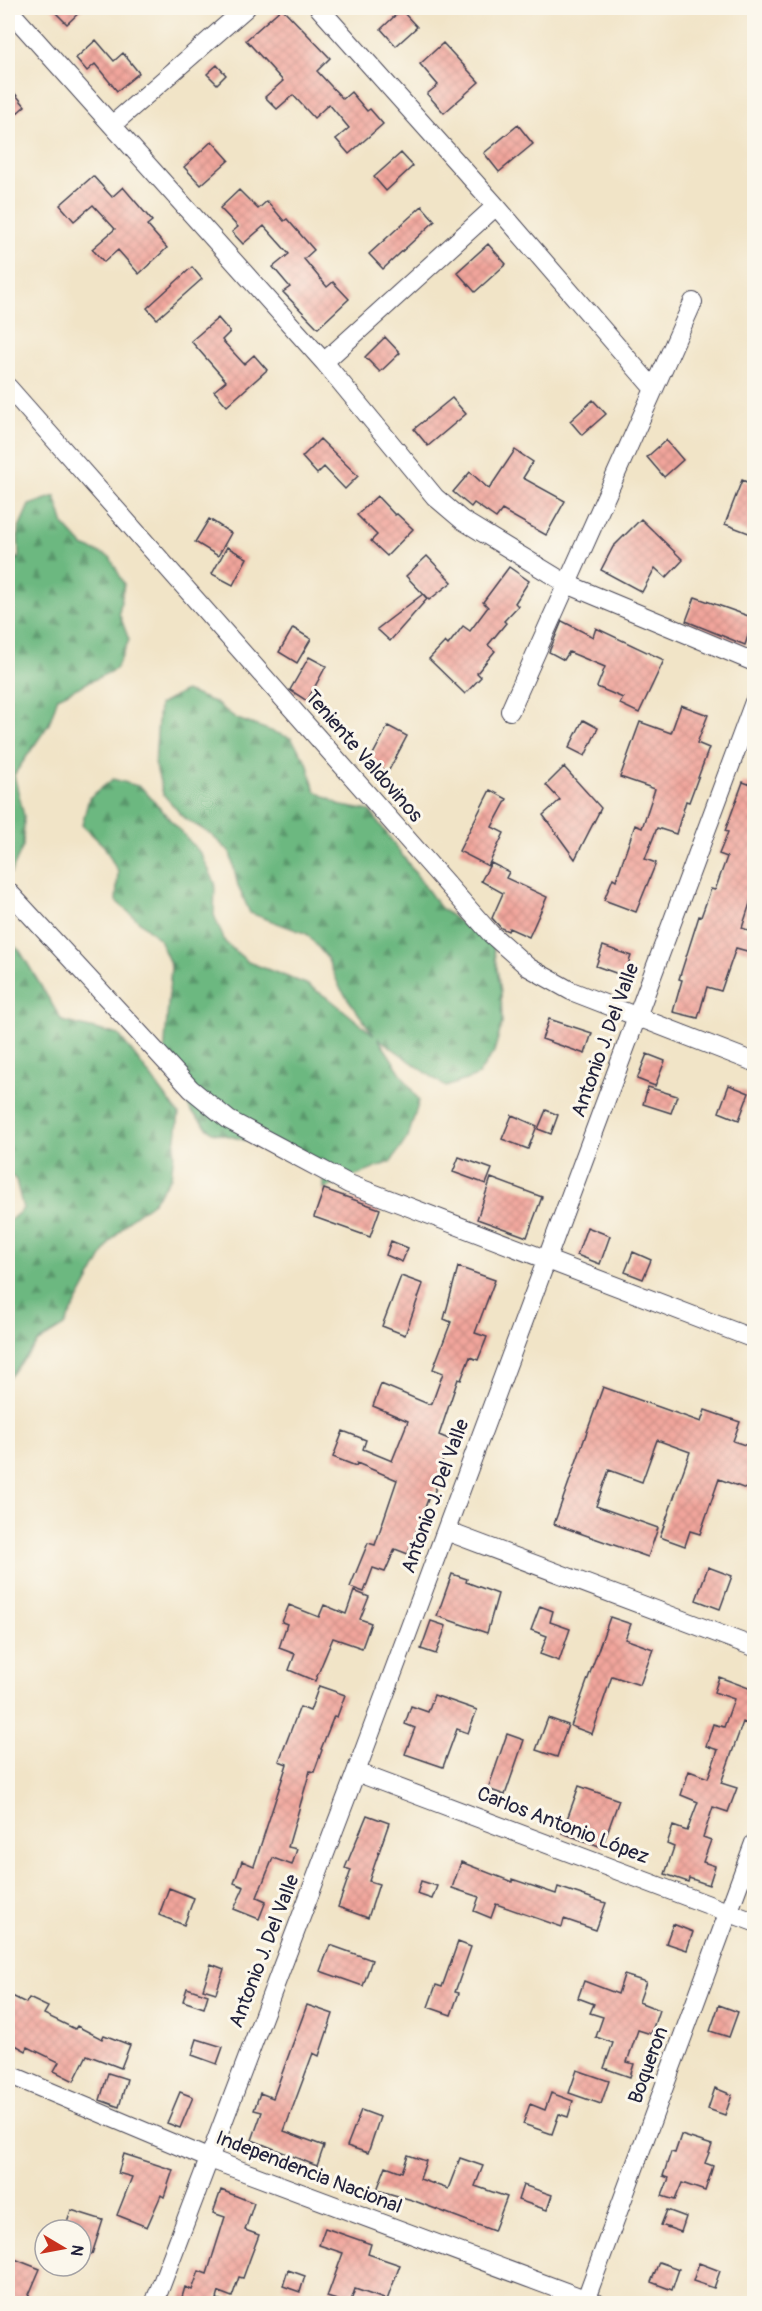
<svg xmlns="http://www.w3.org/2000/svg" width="762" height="2311" viewBox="0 0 762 2311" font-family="Pangolin,sans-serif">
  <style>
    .forest { fill: url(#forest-firs); stroke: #476d5e; stroke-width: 1.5 }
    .building { fill: url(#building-cross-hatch) }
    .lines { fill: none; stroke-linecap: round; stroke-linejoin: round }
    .minor-casing { stroke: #413f50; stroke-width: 20 }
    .minor { stroke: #fff; stroke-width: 18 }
    .labels { text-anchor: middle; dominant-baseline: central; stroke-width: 6; stroke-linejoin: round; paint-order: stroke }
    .street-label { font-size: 20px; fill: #22223b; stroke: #fbf7ec }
  </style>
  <defs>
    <pattern id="forest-firs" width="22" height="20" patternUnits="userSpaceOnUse" patternTransform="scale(1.5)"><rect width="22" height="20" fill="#6cb880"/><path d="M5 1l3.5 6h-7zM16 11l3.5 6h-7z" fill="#58956a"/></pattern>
    <pattern id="building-cross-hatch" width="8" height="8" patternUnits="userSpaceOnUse" patternTransform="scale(1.5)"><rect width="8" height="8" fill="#f1a59b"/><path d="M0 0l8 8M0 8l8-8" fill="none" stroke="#ce8e86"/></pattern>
  </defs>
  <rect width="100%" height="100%" fill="#fbf7ec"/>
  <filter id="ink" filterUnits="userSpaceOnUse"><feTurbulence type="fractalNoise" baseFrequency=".0167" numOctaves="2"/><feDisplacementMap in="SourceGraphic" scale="12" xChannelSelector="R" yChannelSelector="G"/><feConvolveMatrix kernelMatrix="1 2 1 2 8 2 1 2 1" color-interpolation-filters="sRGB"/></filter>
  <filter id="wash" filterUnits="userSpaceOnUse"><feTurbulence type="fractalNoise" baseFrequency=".008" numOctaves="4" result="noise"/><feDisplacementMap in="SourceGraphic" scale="24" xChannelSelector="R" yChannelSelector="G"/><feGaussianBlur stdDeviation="1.35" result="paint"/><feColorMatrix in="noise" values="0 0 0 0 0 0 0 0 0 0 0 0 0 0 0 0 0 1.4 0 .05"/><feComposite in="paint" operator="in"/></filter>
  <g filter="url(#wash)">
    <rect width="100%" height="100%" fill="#f1e4c7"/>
    <!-- forest -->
    <path class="forest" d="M55,496L64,525L83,546L110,557L124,584L119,613L129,640L116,669L58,697L49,724L14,775L24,816L23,846L11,873H8V551L19,560L18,530L29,505Z
      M185,691L214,702L237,719L291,738L307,762L315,791L342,806L370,811L440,907L463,925L491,934L501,992L502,1024L494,1052L477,1076L446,1087L378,1038L419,1101L408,1137L391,1162L324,1189V1176L273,1147L212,1132L191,1111L164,1056L171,966L159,939L116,901L118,872L104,846L82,825L89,798L113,779L141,787L201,854L215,883L214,915L225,942L248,962L306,984L331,1000L374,1035L340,988L327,958L307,934L250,913L238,886L230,852L209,833L184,818L163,794L155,763L159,705Z
      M8,941L20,951L62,1021L119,1035L179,1114L171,1177L153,1202L130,1219L110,1242L64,1326L38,1342L8,1379V1222L23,1209L16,1180L8,1173Z"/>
    <g id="blocks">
      <!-- building -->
      <path class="building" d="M51,8H84L67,24Z
        M282,8L330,58L317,71L343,99L351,92L367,111L370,109L383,124L349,154L336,139L349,128L329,104L314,118L293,95L277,109L265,97L283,81L246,40Z
        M401,10L417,27L396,46L381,29Z
        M96,40L114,61L123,53L139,73L117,91L95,64L87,71L76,58Z
        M443,43L479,82L444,113L427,94L438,85L420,64Z
        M217,65L226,75L217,84L207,74Z
        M8,85L25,106L8,121Z
        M518,125L533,144L499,172L484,153Z
        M212,141L229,160L201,185L184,167Z
        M401,153L413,166L386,191L374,177Z
        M93,176L112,197L123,187L152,221L147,225L167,248L139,274L118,250L104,262L92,249L115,229L93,205L74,221L60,205Z
        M239,190L258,209L267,201L284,221L287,219L314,250L304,259L327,287L333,282L349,299L318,328L283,292L290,287L273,267L289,254L264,226L243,244L232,232L238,227L220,208Z
        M422,206L435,221L383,269L369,254Z
        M488,244L506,264L475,292L457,272Z
        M192,267L202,279L157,319L147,308Z
        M218,318L230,332L222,340L244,364L254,355L267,370L227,406L214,391L226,381L191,341Z
        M385,337L400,353L380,372L365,357Z
        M452,398L466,414L428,446L414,429Z
        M593,400L606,414L582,435L570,421Z
        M320,439L358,476L345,489L324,467L317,474L302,457Z
        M666,440L683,460L664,477L647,457Z
        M515,450L533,462L523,478L565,501L546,535L502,510L496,518L474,503L471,507L453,492L470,472L489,489Z
        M742,480L754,485V535L725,524Z
        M377,496L395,515L397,514L413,529L387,556L371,541L377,535L357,515Z
        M209,519L231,533L218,556L195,542Z
        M641,519L683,560L666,578L655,568L642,592L601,570L613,547Z
        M227,547L247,558L233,585L212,574Z
        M427,556L452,582L429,600L406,576Z
        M509,567L529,581L515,603L518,606L504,621L506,623L488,645L495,651L477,673L481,677L465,694L429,659L445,642L448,645L463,626L470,631L488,607L483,602Z
        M423,594L427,599L390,641L377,629Z
        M695,597L754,618L745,645L686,621Z
        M562,621L593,637L596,628L664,660L639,713L620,704L623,698L597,687L605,667L569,652L564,660L549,652Z
        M293,628L311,639L297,663L279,652Z
        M309,657L326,666L307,701L290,690Z
        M681,705L708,715L697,743L709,748L689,802L686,801L676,834L657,828L645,859L656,863L636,912L604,900L613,878L616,880L635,825L642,828L655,789L620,777L640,722L671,733Z
        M583,720L598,728L585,756L569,748Z
        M388,726L407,736L388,772L369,762Z
        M564,767L601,808L575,859L543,815L560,800L546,785Z
        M743,782L754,786V891L742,928L754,932V953L736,948L721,991L707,987L698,1018L673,1012L682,980L679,979L699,916L701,917L711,889L715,890L727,857L719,854L728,832L725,831Z
        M490,790L507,799L492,827L504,833L488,866L459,851Z
        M491,863L509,872L506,878L547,897L529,937L509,928L508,931L501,928L492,918L503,893L481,881Z
        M603,946L631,956L624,976L596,966Z
        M549,1019L592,1033L585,1054L542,1039Z
        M647,1054L665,1061L655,1086L637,1079Z
        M729,1085L749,1093L739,1120L719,1112Z
        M648,1087L677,1096L671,1113L643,1104Z
        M546,1110L558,1115L551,1134L538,1129Z
        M512,1115L537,1126L528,1149L502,1139Z
        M459,1157L492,1169L486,1184L453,1172Z
        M491,1178L542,1197L527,1237L477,1219Z
        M324,1189L380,1209L370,1237L314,1217Z
        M587,1227L610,1236L600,1264L577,1255Z
        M391,1241L408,1248L402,1262L386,1255Z
        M633,1252L651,1260L643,1279L625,1272Z
        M458,1267L495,1280L475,1333L487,1337L478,1360L470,1357L461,1380L458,1379L439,1435L451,1440L438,1472L442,1473L433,1495L430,1494L408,1554L395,1549L385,1572L373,1568L364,1592L350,1587L368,1543L375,1545L397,1480L357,1463L356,1466L333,1457L343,1431L366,1440L363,1449L392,1461L408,1421L373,1406L381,1384L428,1404L432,1403L443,1373L433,1369L451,1322L444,1319Z
        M401,1276L423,1284L405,1335L382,1326Z
        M603,1387L701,1422L705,1410L740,1422L733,1441L754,1448V1492L719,1479L700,1534L690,1531L685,1546L660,1537L690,1452L657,1440L642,1482L609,1470L596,1506L658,1528L648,1557L554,1524Z
        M708,1567L732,1576L720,1609L696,1600Z
        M452,1574L467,1579L466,1582L498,1594L487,1633L437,1616Z
        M354,1591L369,1597L360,1619L371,1623L362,1648L333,1638L315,1681L289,1670L295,1654L279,1648L287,1624L282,1622L289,1605L319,1617L324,1605L346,1614Z
        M540,1606L553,1611L550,1622L570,1629L559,1661L540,1654L547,1636L531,1630Z
        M610,1617L631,1624L625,1639L653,1649L640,1685L612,1676L592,1734L571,1726Z
        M431,1621L446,1626L436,1654L421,1649Z
        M719,1677L754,1690V1711L750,1725L743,1722L721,1783L737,1788L728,1812L713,1807L703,1837L711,1840L703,1862L715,1866L709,1885L689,1878L688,1882L665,1874L674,1847L667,1844L673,1826L687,1831L698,1802L681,1795L689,1771L708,1778L718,1750L706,1746L713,1724L724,1727L734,1699L714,1692Z
        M319,1686L345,1695L337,1717L334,1716L321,1749L322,1750L314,1772L310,1771L288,1847L297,1849L292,1865L273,1858L257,1897L266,1901L259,1919L234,1909L244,1887L234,1883L242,1861L254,1866L287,1764L279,1761L299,1709L300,1707L310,1711Z
        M434,1695L477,1710L468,1733L457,1729L443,1767L405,1754L415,1728L405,1724L411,1706L428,1712Z
        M548,1718L568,1725L557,1757L536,1750Z
        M507,1734L524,1740L505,1795L488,1789Z
        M579,1786L619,1800L602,1847L562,1833Z
        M367,1815L389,1823L369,1881L379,1884L368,1918L338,1907L351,1870L345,1868Z
        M461,1862L512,1882V1879L556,1894L558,1887L606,1903L596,1930L564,1919L562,1927L496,1904L491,1918L474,1911L479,1897L452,1888Z
        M421,1881L437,1886L432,1899L417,1894Z
        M169,1888L194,1898L184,1925L159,1915Z
        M673,1924L693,1932L687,1950L666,1943Z
        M458,1942L471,1947L455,1992L459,1993L451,2015L428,2007L436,1985L442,1987Z
        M330,1945L372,1960L363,1986L320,1971Z
        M211,1964L224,1969L216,1993L203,1989Z
        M624,1975L646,1982L639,2002L659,2010L651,2034L638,2030L627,2062L634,2064L630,2077L604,2068L613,2043L596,2037L603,2017L590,2013L594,2004L578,1998L584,1981L618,1994Z
        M187,1988L208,1995L204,2008L183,2001Z
        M8,1994L26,2003L29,1998L48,2007L44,2014L75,2029L77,2026L102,2039L104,2035L130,2045L121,2068L87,2055L74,2081L54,2071L59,2062L28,2047L26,2051L8,2041Z
        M307,2005L333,2014L319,2056L313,2053L284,2131L324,2146L317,2166L252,2140L262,2112L254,2110L260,2093L273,2098Z
        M719,2005L738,2012L729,2037L710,2031Z
        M197,2039L223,2047L217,2064L192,2055Z
        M577,2070L609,2081L601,2104L569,2093Z
        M108,2073L127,2079L119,2107L100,2100Z
        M715,2088L732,2095L725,2115L708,2109Z
        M180,2092L193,2097L180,2128L167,2123Z
        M551,2093L573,2101L568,2117L559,2114L552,2134L523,2124L530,2104L545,2110Z
        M361,2110L380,2117L368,2153L347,2146Z
        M681,2135L712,2145L705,2163L713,2166L705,2191L682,2183L675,2200L662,2196L669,2178L663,2176L671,2152L675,2153Z
        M124,2154L173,2170L164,2197L161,2195L147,2227L117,2215L132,2177L118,2173Z
        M408,2155L426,2161L420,2179L448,2189L460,2158L483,2166L475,2186L507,2197L494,2231L412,2200L377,2190L386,2166L402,2172Z
        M523,2185L552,2195L547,2210L518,2200Z
        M221,2190L254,2203L245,2230L259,2235L251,2256L243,2278L239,2277L232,2297L219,2292L217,2299L225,2302L224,2304H180L185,2287L192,2290L199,2271L207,2274L225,2217L213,2213Z
        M71,2210L103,2220L92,2254L81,2251V2230H65Z
        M667,2210L686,2217L681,2232L661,2225Z
        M325,2228L371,2244L368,2254L400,2265L387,2300L355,2289L350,2304L327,2297L343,2253L319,2245Z
        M12,2258L40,2269L25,2304H8V2268Z
        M659,2262L679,2269L672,2290L651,2282Z
        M699,2263L720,2271L714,2288L693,2281Z
        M288,2270L305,2276L300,2292L283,2286Z"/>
    </g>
  </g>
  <g filter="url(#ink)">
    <use href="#blocks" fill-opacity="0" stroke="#413f50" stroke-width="1.5"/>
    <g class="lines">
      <defs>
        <path id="minor" d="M319,8L496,206L654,389
          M8,9L324,362L435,497L462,520L567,584L754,662
          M112,125L246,8
          M324,362L496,206
          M8,387L491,934L528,967L571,991L754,1062
          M510,711L693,302
          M8,891L191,1089L229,1120L349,1184L754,1339
          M446,1531L754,1647
          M356,1772L754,1922
          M8,2074L210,2159L598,2304
          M154,2304L356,1772L754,702
          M584,2304L754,1843"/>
      </defs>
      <!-- minor casing -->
      <use href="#minor" class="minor-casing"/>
      <!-- minor -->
      <use href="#minor" class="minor"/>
    </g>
  </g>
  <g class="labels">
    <!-- street labels -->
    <g class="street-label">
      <text transform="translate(364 756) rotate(49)">Teniente Valdovinos</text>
      <text transform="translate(605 1040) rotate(-70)">Antonio J. Del Valle</text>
      <text transform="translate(435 1496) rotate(-70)">Antonio J. Del Valle</text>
      <text transform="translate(563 1825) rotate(21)">Carlos Antonio López</text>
      <text transform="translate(264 1951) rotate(-69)">Antonio J. Del Valle</text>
      <text transform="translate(648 2065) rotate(-70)">Boqueron</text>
      <text transform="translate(309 2172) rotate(21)">Independencia Nacional</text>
    </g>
  </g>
  <!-- margin -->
  <rect width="762" height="2311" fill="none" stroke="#fbf7ec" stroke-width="30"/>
  <!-- north arrow -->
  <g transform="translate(63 2248) rotate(100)"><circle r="28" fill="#fbf7ec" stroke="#a4a2a5" stroke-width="1.5"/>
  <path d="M0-4.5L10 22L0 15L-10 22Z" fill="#c8321e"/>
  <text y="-9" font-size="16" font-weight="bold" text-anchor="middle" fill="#22223b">N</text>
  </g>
</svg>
